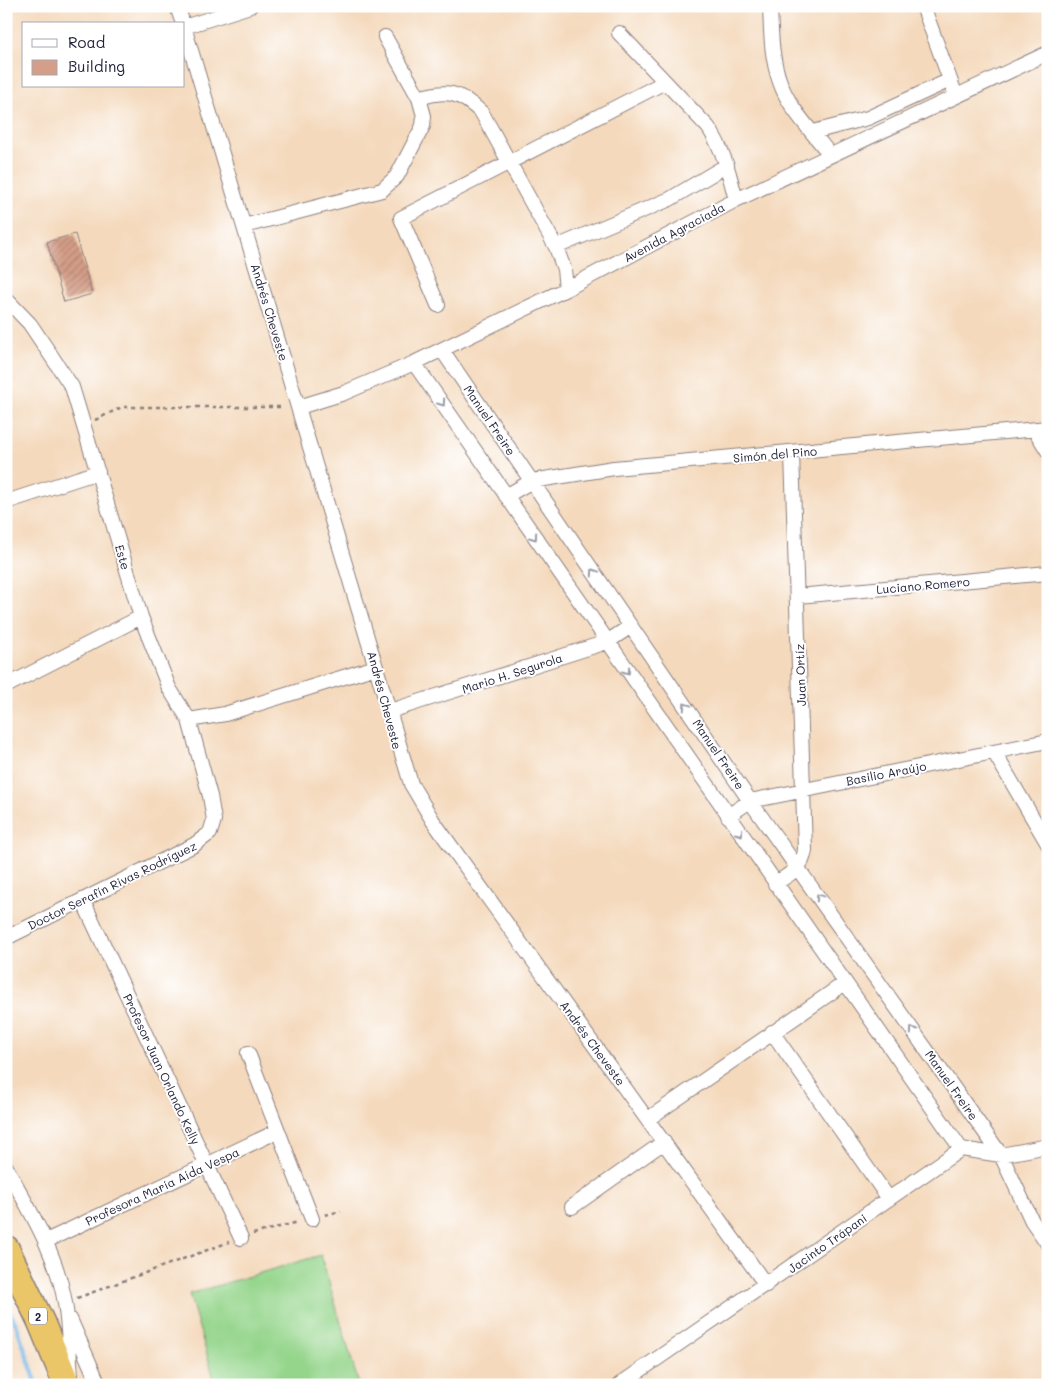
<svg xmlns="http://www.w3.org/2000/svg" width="1054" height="1391" viewBox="0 0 1054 1391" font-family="Mali,sans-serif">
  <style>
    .pitch { fill: #94d58b; stroke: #5b7c63 }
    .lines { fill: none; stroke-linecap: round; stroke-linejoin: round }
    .stream { stroke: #71b4e6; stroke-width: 4.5 }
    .building { fill: url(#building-hatch) }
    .street-casing { stroke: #8b7e7c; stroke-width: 16 }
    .highway-casing { stroke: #8b7e7c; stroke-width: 29 }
    .path { stroke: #8b7e7c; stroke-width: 2.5; stroke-dasharray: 4 4; stroke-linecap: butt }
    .street { stroke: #fff; stroke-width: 14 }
    .highway { stroke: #ebc669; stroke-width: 26 }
    .oneway { stroke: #9c9ca7 }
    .labels { text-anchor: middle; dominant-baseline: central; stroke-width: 4; stroke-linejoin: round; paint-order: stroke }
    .shield { fill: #fff; stroke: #646476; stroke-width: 1 }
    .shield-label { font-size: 11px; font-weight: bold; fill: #22223b }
    .street-label { font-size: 12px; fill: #22223b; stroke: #fff }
  </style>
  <defs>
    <pattern id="building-hatch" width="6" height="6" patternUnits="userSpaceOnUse" patternTransform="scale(1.25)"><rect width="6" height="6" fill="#d49e88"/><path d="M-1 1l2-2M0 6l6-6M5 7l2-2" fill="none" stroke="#ac8070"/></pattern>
  </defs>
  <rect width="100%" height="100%" fill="#fff"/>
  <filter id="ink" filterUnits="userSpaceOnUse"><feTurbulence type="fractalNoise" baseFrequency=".02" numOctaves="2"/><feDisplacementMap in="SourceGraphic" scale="10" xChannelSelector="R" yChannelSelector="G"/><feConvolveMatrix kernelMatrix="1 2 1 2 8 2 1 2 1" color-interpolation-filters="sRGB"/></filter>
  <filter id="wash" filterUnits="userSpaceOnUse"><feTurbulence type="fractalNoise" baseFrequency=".0096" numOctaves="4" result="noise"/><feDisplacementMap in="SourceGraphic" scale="20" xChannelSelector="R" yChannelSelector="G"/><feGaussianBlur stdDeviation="1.12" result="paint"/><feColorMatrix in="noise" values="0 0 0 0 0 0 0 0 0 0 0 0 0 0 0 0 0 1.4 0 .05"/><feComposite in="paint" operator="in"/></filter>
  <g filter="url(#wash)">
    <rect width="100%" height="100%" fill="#f4d9bc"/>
    <!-- pitch -->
    <path class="pitch" d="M321,1255L359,1385H216L189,1294Z"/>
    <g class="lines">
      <!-- stream -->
      <path class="stream" d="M6,1305L16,1324L37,1385"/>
    </g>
    <g id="blocks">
      <!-- building -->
      <path class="building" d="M75,234L92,294L64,302L47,242Z"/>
    </g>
  </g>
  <g filter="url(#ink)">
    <use href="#blocks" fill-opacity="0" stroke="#8b7e7c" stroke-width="1"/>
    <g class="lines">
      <defs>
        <path id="street" d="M177,6L183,24
          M770,6C771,31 771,58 780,82C789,109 813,132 830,155
          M923,6L953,88
          M184,27L411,784L433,821L766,1285
          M184,27L250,6
          M619,33L708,127C724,150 729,173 736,200
          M419,98C448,89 460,92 482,113L556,247L564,269L566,289
          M813,132L868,118L950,80
          M244,226L382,190L397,176L423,126L424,116L419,98L385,37
          M556,247L670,199L727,165
          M6,299L30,324L72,387L141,617L169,688L189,720L210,796L214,820L210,833L194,845L6,938
          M438,305L401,218L665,82
          M442,350L750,801L1001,1155L1032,1221L1048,1244
          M414,363L961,1149
          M299,407L344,393L414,363L566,289L736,200L1048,53
          M1035,430L1048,451
          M506,496L532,481L614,468L1048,428
          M6,502L98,472
          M798,596L1048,573
          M6,686L141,617
          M390,711L607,642L631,626
          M189,720L225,714L376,667
          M994,752L1048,844
          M728,816L750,801L1048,741
          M775,884C790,873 802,870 805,850L792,453
          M83,901L241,1238
          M772,1032L889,1199
          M248,1053L312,1219
          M648,1119L845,983
          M6,1167C30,1211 57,1254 65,1303C69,1327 69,1352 71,1376
          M572,1207L664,1142
          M46,1241L278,1131
          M70,1319L99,1385
          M619,1385L961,1149L1001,1155L1048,1146"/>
        <path id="highway" d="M6,1249L41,1322L67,1385"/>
      </defs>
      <!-- street casing -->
      <use href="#street" class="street-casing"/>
      <!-- highway casing -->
      <use href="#highway" class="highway-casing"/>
      <!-- path -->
      <path class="path" d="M95,420L122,407H284
        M325,1215L341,1211
        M253,1234L298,1222
        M77,1298L229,1242"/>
      <!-- street -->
      <use href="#street" class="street"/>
      <!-- highway -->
      <use href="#highway" class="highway"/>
    </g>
    <!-- one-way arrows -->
    <defs><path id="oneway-chevron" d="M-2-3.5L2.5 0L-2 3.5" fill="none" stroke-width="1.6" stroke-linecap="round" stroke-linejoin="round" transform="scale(1.25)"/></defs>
    <g class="oneway">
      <use href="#oneway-chevron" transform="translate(442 403) rotate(55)"/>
      <use href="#oneway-chevron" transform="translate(534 537) rotate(55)"/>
      <use href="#oneway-chevron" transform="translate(594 572) rotate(-124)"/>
      <use href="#oneway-chevron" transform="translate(627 671) rotate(55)"/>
      <use href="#oneway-chevron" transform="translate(686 706) rotate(-124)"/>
      <use href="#oneway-chevron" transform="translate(740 833) rotate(55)"/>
      <use href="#oneway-chevron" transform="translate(819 897) rotate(-125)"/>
      <use href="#oneway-chevron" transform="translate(913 1030) rotate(-125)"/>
    </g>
  </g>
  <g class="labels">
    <!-- shield labels -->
    <rect class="shield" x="29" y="1307.5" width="18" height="17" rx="4"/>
    <g class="shield-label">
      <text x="38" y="1316">2</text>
    </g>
    <!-- street labels -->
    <g class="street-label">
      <text transform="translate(674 232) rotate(-28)">Avenida Agraciada</text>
      <text transform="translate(270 312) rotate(73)">Andrés Cheveste</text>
      <text transform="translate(490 420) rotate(56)">Manuel Freire</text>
      <text transform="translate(775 454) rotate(-5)">Simón del Pino</text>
      <text transform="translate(123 557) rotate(74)">Este</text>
      <text transform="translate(923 585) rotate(-5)">Luciano Romero</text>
      <text transform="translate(512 673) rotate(-18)">Mario H. Segurola</text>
      <text transform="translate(800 675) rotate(-92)">Juan Ortíz</text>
      <text transform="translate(385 700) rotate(75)">Andrés Cheveste</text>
      <text transform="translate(719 754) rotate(56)">Manuel Freire</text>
      <text transform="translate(886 773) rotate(-11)">Basilio Araújo</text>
      <text transform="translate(112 885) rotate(-26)">Doctor Serafín Rivas Rodríguez</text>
      <text transform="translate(593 1043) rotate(54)">Andrés Cheveste</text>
      <text transform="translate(162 1069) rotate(65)">Profesor Juan Orlando Kelly</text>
      <text transform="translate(952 1085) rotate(55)">Manuel Freire</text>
      <text transform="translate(162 1186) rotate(-25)">Profesora María Aída Vespa</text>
      <text transform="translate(827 1243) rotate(-35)">Jacinto Trápani</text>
    </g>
  </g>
  <!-- margin -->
  <rect width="1054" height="1391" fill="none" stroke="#fff" stroke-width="25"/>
  <!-- legend -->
  <rect x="22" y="22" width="162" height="65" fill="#ffffff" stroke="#a7a7b1"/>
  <rect x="32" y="39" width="25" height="8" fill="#ffffff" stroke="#a7a7b1"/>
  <text x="68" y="48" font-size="15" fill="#22223b">Road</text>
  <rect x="32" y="60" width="25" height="15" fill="#d49e88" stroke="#a7a7b1"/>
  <text x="68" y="72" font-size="15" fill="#22223b">Building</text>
</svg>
